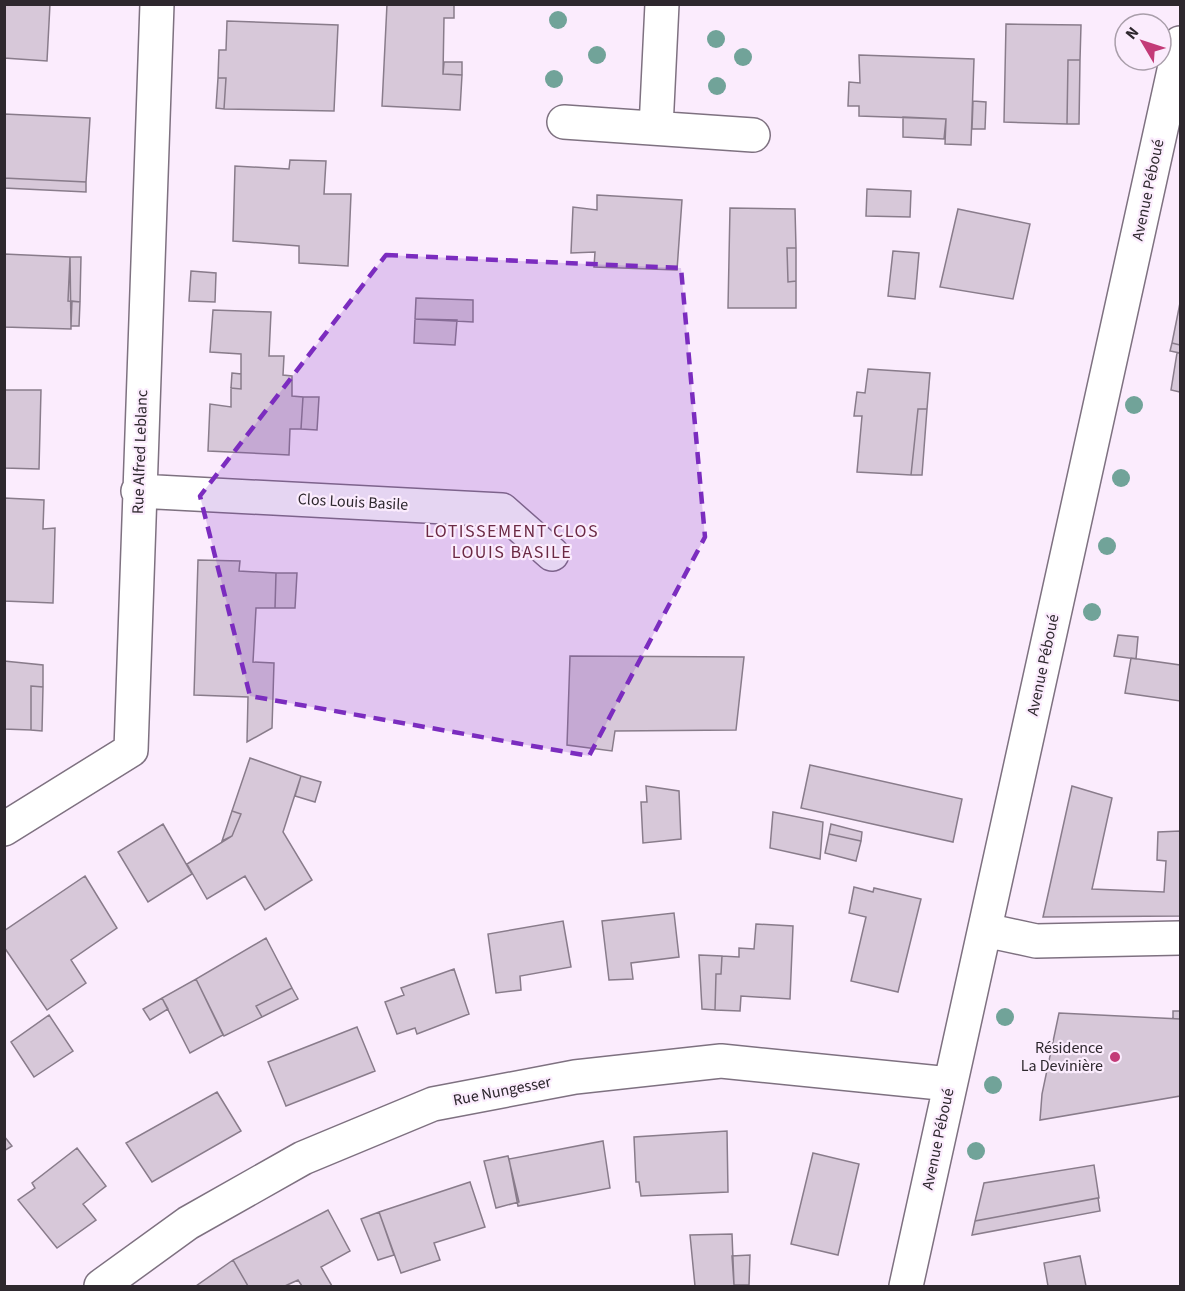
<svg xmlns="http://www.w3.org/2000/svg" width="1185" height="1291" viewBox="0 0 1185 1291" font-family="'Source Sans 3',sans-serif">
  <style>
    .building { fill: #d7c8d9; stroke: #897c8b; stroke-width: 1.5 }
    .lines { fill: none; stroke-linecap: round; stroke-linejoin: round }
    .minor-casing { stroke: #7e7180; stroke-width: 36 }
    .minor { stroke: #fff; stroke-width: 33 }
    .tree { fill: #71a399 }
    .marked { fill: #7b2cbf; fill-opacity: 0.2; stroke: #7b2cbf; stroke-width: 4.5; stroke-dasharray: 12 8; stroke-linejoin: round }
    .poi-dot { fill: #c33b78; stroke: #fbecfd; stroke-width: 2 }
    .labels { text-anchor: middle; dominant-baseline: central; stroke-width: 4.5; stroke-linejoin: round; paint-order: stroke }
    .street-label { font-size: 16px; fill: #2e282e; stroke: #fbecfd }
    .poi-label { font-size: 16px; fill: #2e282e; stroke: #fbecfd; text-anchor: end }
    .neighbourhood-label { font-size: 18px; letter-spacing: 1.5px; fill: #6b2944; stroke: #fbecfd }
  </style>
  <rect width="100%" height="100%" fill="#fbecfd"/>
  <!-- building -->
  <path class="building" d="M4,4H50L47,61L4,58Z
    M387,4H454V18H444L443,74L462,75L460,110L382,106Z
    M227,21L338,25L334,111L224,109L226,78H218L219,50H226Z
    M1006,24L1081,25L1080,60H1068L1067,124L1004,122Z
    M859,55L974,59L971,145L945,144L946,119L859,116V106H848L849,82L860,83Z
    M1068,60H1080L1079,124H1067Z
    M444,62H462V75L443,74Z
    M218,78H226L224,109L216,108Z
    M973,101L986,102L985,129H972Z
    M4,114L90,118L86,182L4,178Z
    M903,117L946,119L944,139L903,137Z
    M290,160L326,161L324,194H351L348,266L299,263V246L233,241L235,166L289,169Z
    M4,178L86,182V192L4,188Z
    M867,189L911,191L910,217L866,216Z
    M597,195L682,200L677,270L594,267L595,252L571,253L573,207L597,210Z
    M730,208L795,209L796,248H787L788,282L796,281V308H728Z
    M958,209L1030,224L1013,299L940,287Z
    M787,248H796V281L788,282Z
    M893,251L919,253L915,299L888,296Z
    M4,254L70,257L71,329L4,327Z
    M70,257H81L80,302L68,301Z
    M191,271L216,273L215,302L189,301Z
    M416,298L473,300V322L415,319Z
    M72,301L80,302L79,326H71Z
    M1180,303V345L1172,343Z
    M213,310L271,312L269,356H284L283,375L292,376V396L303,397L301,429H290L289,455L208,451L210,404L231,407V388L241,389V354L210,352Z
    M415,319L457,320L455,345L414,343Z
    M1172,343L1180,345V353L1170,351Z
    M1177,353H1180V392L1171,390Z
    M868,369L930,373L927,409H918L911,475L857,472L862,416H854L857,392L865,393Z
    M232,373L241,374V389L231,388Z
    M4,390H41L39,469L4,468Z
    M303,397H319L317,430L301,429Z
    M918,409H927L922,475H911Z
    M4,498L44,500L43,529L55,528L53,603L4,601Z
    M198,560L240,561L239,571L276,573L275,608H256L253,662L274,663L272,728L247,742L248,697L194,695Z
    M276,573H297L295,608H275Z
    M1118,635L1138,637L1136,659L1114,656Z
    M570,656L744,657L736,730L615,731L612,751L567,745Z
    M1131,658L1180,665V701L1125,693Z
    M4,661L43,665V687L31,686V730L4,729Z
    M31,686L43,687L42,731L31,730Z
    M250,758L301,776L283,832L312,880L265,910L245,876L207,899L187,864L232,836L241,814L232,811Z
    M810,765L962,799L953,842L801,808Z
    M301,776L321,782L315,802L295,796Z
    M646,786L679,791L681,839L643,843L641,802H647Z
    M1072,786L1112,798L1092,889L1164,892L1166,861L1157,860L1158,832L1180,831V916L1043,917Z
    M232,811L241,814L232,836L222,841Z
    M773,812L823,822L820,859L770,848Z
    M163,824L192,874L148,902L118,852Z
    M831,824L862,832L861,841L829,834Z
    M829,834L861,841L856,861L825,853Z
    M85,876L117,928L71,960L86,983L47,1010L4,947V931Z
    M854,887L873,892L874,888L921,899L898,992L851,981L866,917L849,913Z
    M674,913L679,957L631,963L633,979L609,980L602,921Z
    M563,921L571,967L520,976L521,990L496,993L488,934Z
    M756,924L793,926L790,999L741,996L740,1011L715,1010L716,974H721L722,956L739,957V948L754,949Z
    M266,938L292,988L256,1006L262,1017L224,1036L196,979Z
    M699,955L722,956L721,974H716L715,1010L702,1009Z
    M454,969L469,1014L417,1034L415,1028L397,1034L385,1002L404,995L401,988Z
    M196,979L223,1035L190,1053L162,998Z
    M292,988L298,999L262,1017L256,1006Z
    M162,998L168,1009L150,1020L143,1009Z
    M1173,1011H1180V1019H1173Z
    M1059,1013L1180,1019V1096L1040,1120L1042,1094Z
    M49,1015L73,1051L34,1077L11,1042Z
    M357,1027L375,1071L286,1106L268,1062Z
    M217,1092L241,1131L152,1182L126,1143Z
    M727,1131L728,1192L641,1196L639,1182H636L634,1137Z
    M4,1136L12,1146L4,1151Z
    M603,1141L610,1188L518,1206L509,1159Z
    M77,1148L106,1186L83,1204L96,1220L57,1248L18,1200L35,1188L32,1183Z
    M813,1153L859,1164L838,1255L791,1244Z
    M508,1156L519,1202L496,1208L484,1161Z
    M1094,1165L1099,1198L975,1221L984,1183Z
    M470,1182L485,1227L434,1243L440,1260L401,1273L379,1212Z
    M1098,1198L1100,1211L972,1235L975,1221Z
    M328,1210L350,1251L321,1267L332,1286H302L298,1280L285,1286H248L233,1260Z
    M379,1212L394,1255L378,1260L361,1219Z
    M732,1234L734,1285L749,1286H650H695L690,1235Z
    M750,1255L749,1285H734L732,1256Z
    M1080,1256L1086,1286H1048L1044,1263Z
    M233,1260L248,1286H196Z"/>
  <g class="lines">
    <defs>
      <path id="minor" d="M564,122L753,135
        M656,128L662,4
        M138,491L502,510L552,554
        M4,829L131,750L157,4
        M985,930L1036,941L1180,938
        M101,1286L188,1223L303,1158L433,1104L575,1077L721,1061L950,1084
        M906,1286L1180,43"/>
    </defs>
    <!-- minor casing -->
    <use href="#minor" class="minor-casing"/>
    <!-- minor -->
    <use href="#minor" class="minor"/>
  </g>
  <!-- trees -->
  <g class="tree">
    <circle cx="558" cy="20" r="9"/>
    <circle cx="716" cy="39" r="9"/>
    <circle cx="597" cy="55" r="9"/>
    <circle cx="743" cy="57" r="9"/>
    <circle cx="554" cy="79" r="9"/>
    <circle cx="717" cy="86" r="9"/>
    <circle cx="1134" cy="405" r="9"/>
    <circle cx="1121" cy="478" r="9"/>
    <circle cx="1107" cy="546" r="9"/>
    <circle cx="1092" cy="612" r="9"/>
    <circle cx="1005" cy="1017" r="9"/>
    <circle cx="993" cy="1085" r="9"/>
    <circle cx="976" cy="1151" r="9"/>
  </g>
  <!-- marked area -->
  <path class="marked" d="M386,255L681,268L705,537L589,756L250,696L200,496Z"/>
  <!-- markers -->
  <circle class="poi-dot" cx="1115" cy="1057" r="6"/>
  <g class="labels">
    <!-- street labels -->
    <g class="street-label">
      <text transform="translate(1148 190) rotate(-78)">Avenue Péboué</text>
      <text transform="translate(140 452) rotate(-88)">Rue Alfred Leblanc</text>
      <text transform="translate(353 502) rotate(3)">Clos Louis Basile</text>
      <text transform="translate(1043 665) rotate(-78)">Avenue Péboué</text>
      <text transform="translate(502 1091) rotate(-11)">Rue Nungesser</text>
      <text transform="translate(938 1139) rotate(-78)">Avenue Péboué</text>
    </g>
    <!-- poi labels -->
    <g class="poi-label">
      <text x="1103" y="1048">Résidence<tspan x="1103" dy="18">La Devinière</tspan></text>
    </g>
    <!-- neighbourhood labels -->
    <g class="neighbourhood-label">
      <text x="512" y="531">LOTISSEMENT CLOS<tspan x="512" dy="21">LOUIS BASILE</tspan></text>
    </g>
  </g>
  <!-- border -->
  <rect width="1185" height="1291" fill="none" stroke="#2e282e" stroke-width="12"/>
  <!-- north arrow -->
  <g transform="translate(1143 42) rotate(309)"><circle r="28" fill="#fbecfd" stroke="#a99eaa" stroke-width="1.5"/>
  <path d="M0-4.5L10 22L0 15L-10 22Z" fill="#c33b78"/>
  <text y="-9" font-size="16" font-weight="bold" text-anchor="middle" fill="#2e282e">N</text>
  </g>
</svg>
